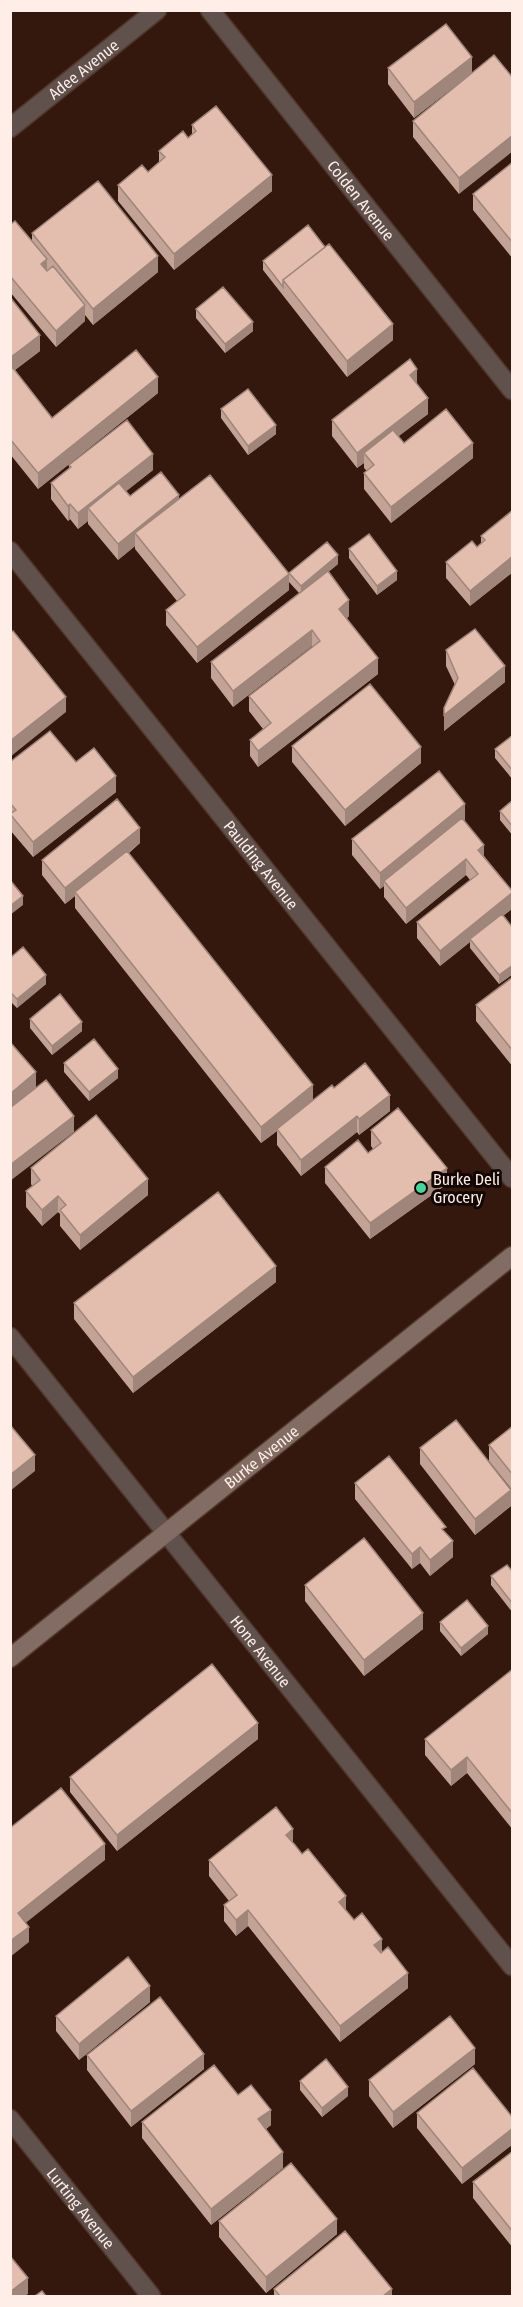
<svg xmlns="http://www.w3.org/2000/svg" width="523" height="2307" viewBox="0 0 523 2307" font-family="'Fira Sans Condensed',sans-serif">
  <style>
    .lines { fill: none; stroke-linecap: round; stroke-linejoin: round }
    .street-casing { stroke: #50362c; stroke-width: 21 }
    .secondary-casing { stroke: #50362c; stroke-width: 21 }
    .street { stroke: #60514c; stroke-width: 18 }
    .secondary { stroke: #836c63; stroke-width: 18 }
    .wall { fill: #c3a396 }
    .shaded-wall { fill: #9f857a }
    .building { fill: #e3beaf; stroke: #9f857a; stroke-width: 1.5 }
    .poi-dot { fill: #49d49c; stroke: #130704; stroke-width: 2 }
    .labels { text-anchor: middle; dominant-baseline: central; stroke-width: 6; stroke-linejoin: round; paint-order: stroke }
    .street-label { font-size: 16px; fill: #feeee7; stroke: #130704 }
    .poi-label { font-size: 16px; fill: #feeee7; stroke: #130704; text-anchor: start }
  </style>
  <rect width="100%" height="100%" fill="#34180d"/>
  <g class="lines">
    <defs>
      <g id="street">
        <path id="s1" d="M210,10L512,390"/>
        <path id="s2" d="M10,128L157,10"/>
        <path id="s3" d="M10,551L512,1178"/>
        <path id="s4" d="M10,1337L512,1966"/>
        <path id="s5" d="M10,2119L151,2296"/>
      </g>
      <g id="secondary">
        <path id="s6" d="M10,1658L512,1256"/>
      </g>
    </defs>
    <!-- street casing -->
    <use href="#street" class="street-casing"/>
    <!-- secondary casing -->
    <use href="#secondary" class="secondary-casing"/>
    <!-- street -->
    <use href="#street" class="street"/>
    <!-- secondary -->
    <use href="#secondary" class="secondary"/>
  </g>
  <!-- wall -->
  <path class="wall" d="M472,57L459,194L413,137V121L468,76L414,118L388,84V68Z
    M192,125L272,191L174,270L118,201V185L148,172L159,162V151L188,138L192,135Z
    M513,162V259L473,210V194Z
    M10,225L32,241V233L158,272L93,325L85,315V321L56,347L10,292Z
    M263,261L393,340L347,377L263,270Z
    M10,297L40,351L15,370L52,418L158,393L38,489L10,454Z
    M196,309L253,331L225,353L196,318Z
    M417,385L428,414L398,436L404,443L473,458L391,523L364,489V473L367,471L364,468V463L357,468L332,436V420Z
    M221,409L276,434L248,455L221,418Z
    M69,465L153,470L126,491L130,496L179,499L289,590L197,663L166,625V610L177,601L135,549V546L118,560L88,524V521L78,529L70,519L68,521L51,499V483L69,468Z
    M513,510V572L470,606L446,578V562L477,547L481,544V536Z
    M349,549L397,580L377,595L349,558Z
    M338,564L328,572L349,616L347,618L378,674L258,767L250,756V740L263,729L249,711V696L313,647L312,646L233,707L211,678V662L299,593L289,582V573Z
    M446,650L505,682L444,731L455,685L446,666Z
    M513,735V780L495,758V749Z
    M292,746L421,763L345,826L292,762Z
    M10,762H76L116,792L33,857L10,830Z
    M513,800V836L500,820V811Z
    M465,820L464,821L484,856L513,892V908L503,916L513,928V974L499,984L470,948V942L440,966L417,938V922L470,880L466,875L406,924L384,897V886L380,889L352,855V839Z
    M140,843L129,853L313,1100L334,1088L390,1111L359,1135L357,1132L301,1176L277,1145V1131L261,1143L75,908V896L65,904L42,875V860Z
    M10,958L46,984L17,1008L10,1001Z
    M513,977V1067L476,1021V1005Z
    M30,1019L82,1031L52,1055L30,1028Z
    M64,1063L118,1078L89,1101L64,1072Z
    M371,1130L447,1184L370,1239L325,1183V1167L368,1153L373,1149L371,1146Z
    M31,1168L148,1195L80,1250L60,1226V1214L58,1212L42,1226L26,1207V1191L32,1186L31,1184Z
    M276,1282L133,1393L74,1319V1303Z
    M513,1426V1491L489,1461V1445Z
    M420,1448L511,1506L475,1535L420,1464Z
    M355,1483L446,1533L453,1557L430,1576L420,1563L412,1569L355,1499Z
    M513,1572V1613L491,1585V1576Z
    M305,1585L423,1629L364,1676L305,1601Z
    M440,1622L488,1634L461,1656L440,1631Z
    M513,1669V1830L467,1773L451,1786L425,1755V1739Z
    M258,1739L117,1851L70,1792V1777Z
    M293,1843L354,1920L382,1952L408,1988L340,2042L248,1926L236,1936L224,1921V1905L229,1901L209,1876V1860Z
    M150,2002L79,2060L56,2031V2016Z
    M87,2055L204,2069L131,2127L87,2070Z
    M475,2064L393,2128L369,2096V2080Z
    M300,2081L348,2096L322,2117L300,2090Z
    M238,2095L271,2125L266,2129L283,2168L211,2225L142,2138V2122Z
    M417,2113L513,2118V2144L462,2184L417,2128Z
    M513,2151V2248L473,2198V2182Z
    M219,2221L337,2234L266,2293L219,2237Z
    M274,2289L392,2296H274Z"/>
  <!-- shaded-wall -->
  <path class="shaded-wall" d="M472,57V73L414,118V102Z
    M513,135V151L459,194V178Z
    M272,175V191L174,270V254Z
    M158,256V272L93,325V309Z
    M47,259V275L41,264Z
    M85,305V321L56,347V331Z
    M253,322V331L225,353V344Z
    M393,324V340L347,377V361Z
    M40,335V351L11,373V357Z
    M417,369V385L410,375Z
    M158,377V393L38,489V473Z
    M428,398V414L369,459L364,453V463L357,468V453Z
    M276,425V434L248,455V446Z
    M473,443V458L391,523V507Z
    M153,454V470L95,516L88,508V521L78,529V513Z
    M179,495V510L135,533V546L118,560V544Z
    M70,504V519L68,521V506Z
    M338,555V564L301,595V586Z
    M513,556V572L470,606V591Z
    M397,571V580L377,595V586Z
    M289,574V590L197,663V647Z
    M349,600V616L339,625V609Z
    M312,630V646L233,707V691Z
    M378,658V674L258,767V751Z
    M505,666V682L444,731V715Z
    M66,697V712L10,757V741Z
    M421,747V763L345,826V810Z
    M116,776V792L33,857V842Z
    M465,804V820L386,884L384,881V886L380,889V873Z
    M140,828V843L77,894L75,892V896L65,904V888Z
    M484,845V861L478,850Z
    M466,859V875L406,924V908Z
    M513,892V908L471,941L470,939V942L440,966V951Z
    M23,896V905L10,915V906Z
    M513,965V974L499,984V975Z
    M46,975V984L17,1008V999Z
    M82,1022V1031L52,1055V1046Z
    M118,1069V1078L89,1101V1092Z
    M36,1072V1088L10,1110V1094Z
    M313,1085V1101L277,1129V1131L261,1143V1127Z
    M390,1095V1111L359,1135V1119Z
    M74,1116V1132L10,1181V1165Z
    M357,1116V1132L301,1176V1160Z
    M447,1168V1184L370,1239V1223Z
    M148,1179V1195L80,1250V1235Z
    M58,1196V1212L42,1226V1210Z
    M276,1266V1282L133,1393V1377Z
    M35,1455V1471L10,1491V1475Z
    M511,1490V1506L475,1535V1519Z
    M453,1541V1557L430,1576V1560Z
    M420,1547V1563L412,1569V1554Z
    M423,1613V1629L364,1676V1660Z
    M488,1626V1634L461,1656V1648Z
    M258,1723V1739L117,1851V1835Z
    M467,1757V1773L451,1786V1770Z
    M293,1829V1845L286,1835Z
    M105,1844V1860L18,1929V1913Z
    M346,1896V1912L339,1902Z
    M248,1910V1926L236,1936V1920Z
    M29,1927V1942L10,1957V1941Z
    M382,1939V1955L374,1945Z
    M408,1973V1988L340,2042V2026Z
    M150,1986V2002L79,2060V2044Z
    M475,2048V2064L393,2128V2112Z
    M204,2054V2069L131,2127V2111Z
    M348,2087V2096L322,2117V2108Z
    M271,2110V2125L258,2135V2119Z
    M513,2128V2144L462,2184V2168Z
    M283,2152V2168L211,2225V2209Z
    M337,2219V2234L266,2293V2277Z
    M28,2278V2294L25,2296H10V2292Z
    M392,2289V2296H383Z"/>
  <!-- building -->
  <path class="building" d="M446,24L472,57L414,102L388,68Z
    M494,55L513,78V135L459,178L413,121Z
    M216,106L272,175L174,254L118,185L142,165L148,172L165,157L159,151L183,131L188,138L196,131L192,125Z
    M513,162V243L473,194Z
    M98,181L158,256L93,309L32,233Z
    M15,221L47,259L41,264L47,271L53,266L85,305L56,331L10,276V225Z
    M308,225L325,247L283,280V287L263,261Z
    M329,244L393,324L347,361L283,280Z
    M223,287L253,322L225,344L196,309Z
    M10,297L40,335L11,357L10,356Z
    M136,350L158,377L38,473L10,439V370L13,368L52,418Z
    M410,359L417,369L410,375L428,398L357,453L332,420Z
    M248,389L276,425L248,446L221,409Z
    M446,409L473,443L391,507L364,473L374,465L364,453L393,430L404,443Z
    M127,420L153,454L78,513L70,504L68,506L51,483L71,467L69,465Z
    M161,472L179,495L118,544L88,508L119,483L130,496Z
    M210,475L289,574L197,647L166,610L185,595L135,533Z
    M513,510V556L470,591L446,562L472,541L477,547L485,540L481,536Z
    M369,534L397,571L377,586L349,549Z
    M327,542L338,555L301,586L289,573Z
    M328,571L349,600L339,609L378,658L258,751L250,740L271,723L249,696L320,641L312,630L233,691L211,662Z
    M475,629L505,666L444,715V708L458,678L446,650Z
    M13,631L66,697L10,741V633Z
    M370,684L421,747L345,810L292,746Z
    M50,731L76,762L94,748L116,776L33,842L10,814L16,810L10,803V762Z
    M513,735V771L495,749Z
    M439,771L465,804L380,873L352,839Z
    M117,799L140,828L65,888L42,860Z
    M513,800V827L500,811Z
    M462,818L484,845L478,850L513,892L440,951L417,922L478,874L466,859L406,908L384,881Z
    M127,851L313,1085L261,1127L75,892Z
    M10,880L23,896L10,906Z
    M502,914L513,928V965L499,975L470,939Z
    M23,947L46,975L17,999L10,992V958Z
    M513,977V1051L476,1005Z
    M60,994L82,1022L52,1046L30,1019Z
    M94,1039L118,1069L89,1092L64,1063Z
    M10,1042L36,1072L10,1094Z
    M365,1063L390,1095L359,1119L357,1116L301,1160L277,1129L332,1085L334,1088Z
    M46,1080L74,1116L10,1165V1108Z
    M398,1108L447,1168L370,1223L325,1167L358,1140L368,1153L381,1143L371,1130Z
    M96,1115L148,1179L80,1235L60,1210L66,1205L58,1196L42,1210L26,1191L40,1180L31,1168Z
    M218,1192L276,1266L133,1377L74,1303Z
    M456,1420L511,1490L475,1519L420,1448Z
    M10,1425L35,1455L10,1475Z
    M513,1426V1475L489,1445Z
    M389,1456L446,1527L442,1529L453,1541L430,1560L420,1547L412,1554L355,1483Z
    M364,1538L423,1613L364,1660L305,1585Z
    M507,1565L513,1572V1604L491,1576Z
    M467,1600L488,1626L461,1648L440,1622Z
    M212,1664L258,1723L117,1835L70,1777Z
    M513,1669V1814L467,1757L451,1770L425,1739Z
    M61,1788L105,1844L18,1913L29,1927L10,1941V1828Z
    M276,1807L293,1829L286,1835L295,1845L302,1854L308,1849L346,1896L339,1902L354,1920L362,1913L382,1939L374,1945L381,1953L388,1947L408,1973L340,2026L248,1910L236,1920L224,1905L237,1895L209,1860Z
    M128,1957L150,1986L79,2044L56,2016Z
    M160,1997L204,2054L131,2111L87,2055Z
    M450,2016L475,2048L393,2112L369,2080Z
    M326,2059L348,2087L322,2108L300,2081Z
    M214,2065L238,2095L251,2085L271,2110L258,2119L283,2152L211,2209L142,2122Z
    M473,2068L513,2118V2128L462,2168L417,2113Z
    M513,2151V2232L473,2182Z
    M291,2163L337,2219L266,2277L219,2221Z
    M345,2231L392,2289L383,2296H280L274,2289Z
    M10,2256L28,2278L10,2292Z
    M42,2291L46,2296H35Z"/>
  <!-- markers -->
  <circle class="poi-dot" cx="421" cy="1188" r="6"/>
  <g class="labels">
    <!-- street labels -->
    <g class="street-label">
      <text stroke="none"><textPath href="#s2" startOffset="94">Adee Avenue</textPath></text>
      <text stroke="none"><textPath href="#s1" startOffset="243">Colden Avenue</textPath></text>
      <text stroke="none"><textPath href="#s3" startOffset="402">Paulding Avenue</textPath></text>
      <text stroke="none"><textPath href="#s6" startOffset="322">Burke Avenue</textPath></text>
      <text stroke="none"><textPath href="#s4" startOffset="402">Hone Avenue</textPath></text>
      <text stroke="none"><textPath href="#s5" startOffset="114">Lurting Avenue</textPath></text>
    </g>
    <!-- poi labels -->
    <g class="poi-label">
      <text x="433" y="1179">Burke Deli<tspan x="433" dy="18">Grocery</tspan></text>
    </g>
  </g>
  <!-- border -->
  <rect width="523" height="2307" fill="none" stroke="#feeee7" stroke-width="24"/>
</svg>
